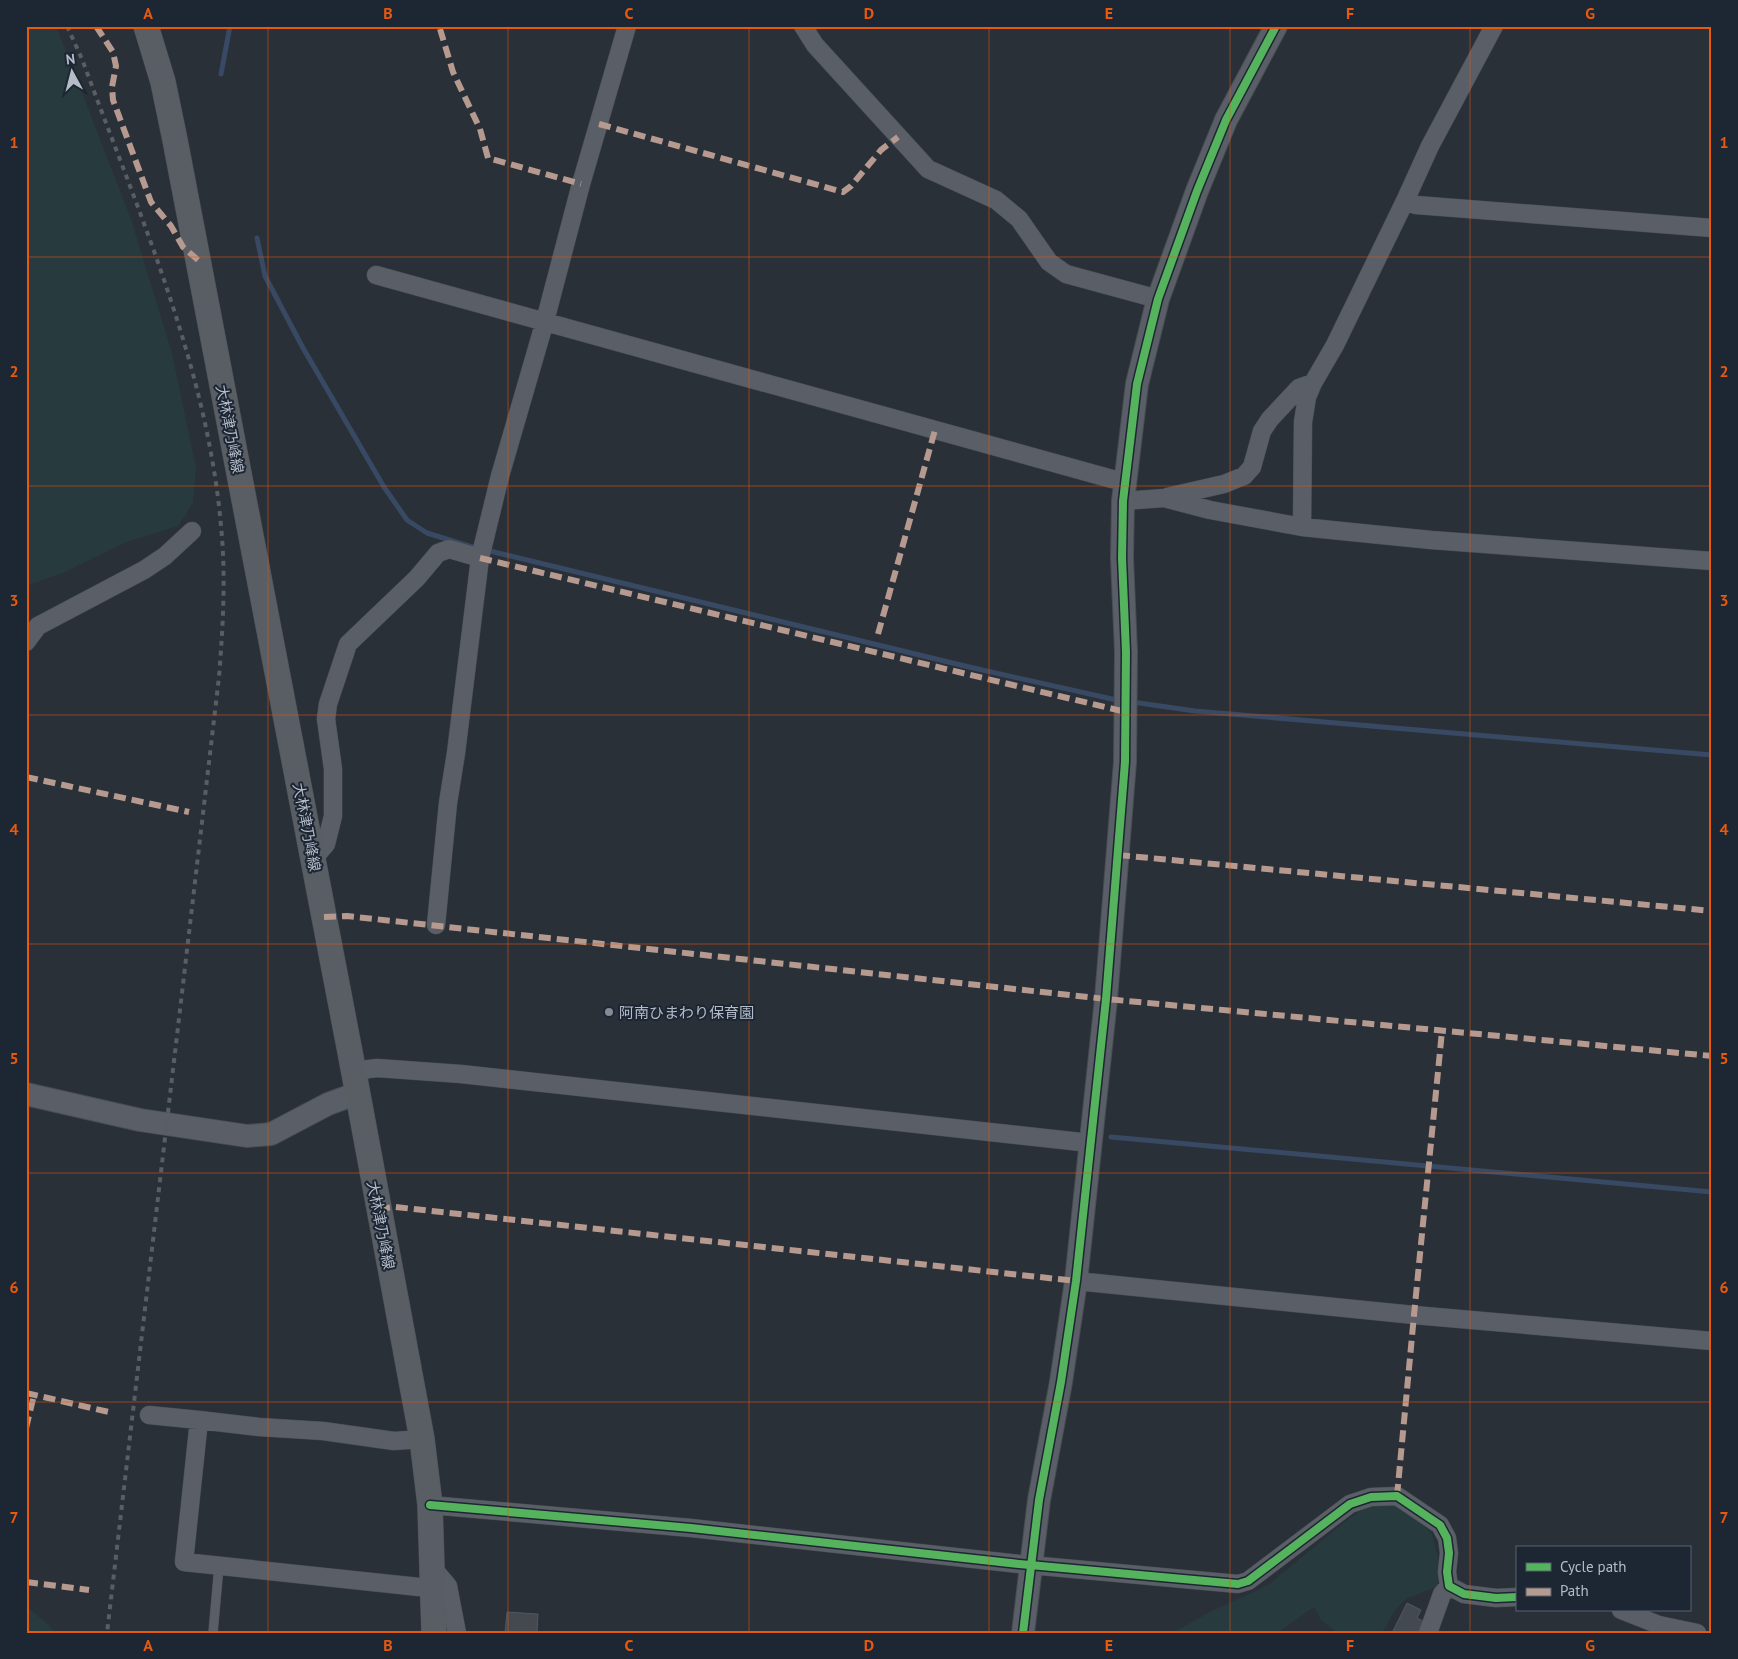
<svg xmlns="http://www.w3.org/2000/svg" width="1738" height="1659" viewBox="0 0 1738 1659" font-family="'PT Sans','Noto Sans JP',sans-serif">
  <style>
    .green { fill: #273a3e }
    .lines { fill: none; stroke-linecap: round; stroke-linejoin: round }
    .stream { stroke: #384963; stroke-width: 5 }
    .building { fill: #444950; stroke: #52575f }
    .service-casing { stroke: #484c53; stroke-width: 10 }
    .minor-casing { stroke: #484c53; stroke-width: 19 }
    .tertiary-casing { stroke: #484c53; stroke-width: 24 }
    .secondary-casing { stroke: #484c53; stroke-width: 26 }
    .service { stroke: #5a5e66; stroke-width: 9 }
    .minor { stroke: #5a5e66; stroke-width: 18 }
    .tertiary { stroke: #5a5e66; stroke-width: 22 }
    .secondary { stroke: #595d64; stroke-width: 25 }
    .rail { stroke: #595d64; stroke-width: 4; stroke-dasharray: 5 5; stroke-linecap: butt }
    .quiet { stroke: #b69a8f; stroke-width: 6; stroke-dasharray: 12 6; stroke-linecap: butt }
    .cycleway-casing { stroke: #1d2633; stroke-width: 11 }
    .cycleway { stroke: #56b35d; stroke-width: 8 }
    .grid { fill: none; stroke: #e8590c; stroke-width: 1; stroke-opacity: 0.55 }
    .poi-dot { fill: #848b96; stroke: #1d2633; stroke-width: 2 }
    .labels { text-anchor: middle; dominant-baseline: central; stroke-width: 4; stroke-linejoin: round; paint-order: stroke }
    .street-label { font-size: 15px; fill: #b4bcc9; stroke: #1d2633 }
    .poi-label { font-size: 15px; fill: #b4bcc9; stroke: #1d2633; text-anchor: start }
    .neatline { fill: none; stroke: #e8590c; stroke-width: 2 }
    .grid-label { font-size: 16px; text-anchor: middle; font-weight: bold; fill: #e8590c }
  </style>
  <rect width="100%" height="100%" fill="#2a3038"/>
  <!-- green -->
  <path class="green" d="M26,26H56L131,219L172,353L196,468L193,503L178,526L126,542L65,572L26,586Z
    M1374,1502L1399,1505L1417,1518L1432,1534L1438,1558L1439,1586L1406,1599L1395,1610L1382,1633H1337L1321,1620L1314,1607L1277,1633H1172L1212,1611L1268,1585L1351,1517Z
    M26,1606L50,1626L54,1633H26Z"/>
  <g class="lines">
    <!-- stream -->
    <path class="stream" d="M221,74L230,26
      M257,238L265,276L303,348L384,487L407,520L427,533L469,546L969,667L1121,701
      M1132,702L1195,711L1712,755
      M1111,1137L1712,1192"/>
  </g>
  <!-- building -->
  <path class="building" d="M1407,1603L1421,1610L1417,1618L1423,1621L1417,1633H1392Z
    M507,1612L538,1614L537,1633H505Z"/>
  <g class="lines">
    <defs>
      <path id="service" d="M213,1633L219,1566"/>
      <path id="minor" d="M803,26L815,45L928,169L996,200L1019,219L1049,262L1066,274L1158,299
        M1405,201L1416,205L1712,228
        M376,275L1112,479L1124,481
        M1313,383L1335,345L1405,201L1430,146L1494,26
        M1167,497L1224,484L1244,476L1252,467L1262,431L1270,419L1299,388L1313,383L1307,397L1303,422L1302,527
        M1123,501L1164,498L1210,510L1302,527L1361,533L1431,540L1712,561
        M26,642L38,626L144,570L165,556L192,531
        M313,859L326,844L333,816V769L326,719L328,704L348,644L417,578L438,553L449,549L480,558
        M436,925L448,803L456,753L480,558L500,476L545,321L581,184L627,26
        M353,1071L377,1068L461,1074L1090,1143
        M1076,1281L1414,1315L1712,1341
        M149,1415L199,1420L184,1562L419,1587H433
        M199,1420L259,1427L323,1431L394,1441L422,1439
        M430,1505L691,1528L1019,1564L1238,1584L1248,1581L1350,1504L1371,1497L1397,1496L1440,1525L1447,1538L1449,1553L1447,1572L1449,1586L1464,1594L1496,1598L1517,1597
        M432,1567L448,1586L457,1633
        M1621,1610L1659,1625L1697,1633
        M1428,1633L1442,1594L1449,1586"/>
      <path id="tertiary" d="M26,1094L140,1120L247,1136L271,1134L328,1104L358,1093
        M1023,1633L1039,1500L1061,1382L1076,1281L1106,999L1125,762L1126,652L1122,558L1123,501L1137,384L1158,299L1197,191L1226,120L1276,26"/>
      <path id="secondary" d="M146,26L163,82L175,140L350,1052L422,1439L430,1505L434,1633"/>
    </defs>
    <!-- service casing -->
    <use href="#service" class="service-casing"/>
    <!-- minor casing -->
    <use href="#minor" class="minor-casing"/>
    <!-- tertiary casing -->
    <use href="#tertiary" class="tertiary-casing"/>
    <!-- secondary casing -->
    <use href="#secondary" class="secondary-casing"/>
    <!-- service -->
    <use href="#service" class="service"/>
    <!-- minor -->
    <use href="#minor" class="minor"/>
    <!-- tertiary -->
    <use href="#tertiary" class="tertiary"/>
    <!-- secondary -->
    <use href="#secondary" class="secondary"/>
    <!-- rail -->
    <path class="rail" d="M67,26L82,59C137,209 207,365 221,526C226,576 223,626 219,677L107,1633"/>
    <!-- quiet -->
    <path class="quiet" d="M96,26L113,52L116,66L112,87L113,100L151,202L171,226L183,247L198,260
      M440,29L453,72L480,129L488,158L581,184
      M599,124L843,192L851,186L881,150L898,137
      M480,558L1126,712
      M878,634L935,430
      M26,777L189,812
      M1118,855L1712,911
      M324,917L347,916L1106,999L1712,1056
      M378,1209L395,1207L1076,1281
      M26,1393L109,1412
      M26,1428L34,1395
      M1397,1496L1414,1315L1442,1031
      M26,1582L89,1590"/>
    <defs>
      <path id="cycleway" d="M430,1505L691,1528L1019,1564L1238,1584L1248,1581L1350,1504L1371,1497L1397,1496L1440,1525L1447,1538L1449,1553L1447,1572L1449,1586L1464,1594L1496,1598L1517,1597
        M1023,1633L1039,1500L1061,1382L1076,1281L1106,999L1125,762L1126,652L1122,558L1123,501L1137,384L1158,299L1197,191L1226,120L1276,26"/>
    </defs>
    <!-- cycleway casing -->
    <use href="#cycleway" class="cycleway-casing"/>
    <!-- cycleway -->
    <use href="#cycleway" class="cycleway"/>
  </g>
  <!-- grid -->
  <path class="grid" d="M268,26V1633M508,26V1633M749,26V1633M989,26V1633M1230,26V1633M1470,26V1633M26,257H1712M26,486H1712M26,715H1712M26,944H1712M26,1173H1712M26,1402H1712"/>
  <!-- markers -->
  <circle class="poi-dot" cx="609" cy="1012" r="5"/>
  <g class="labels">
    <!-- street labels -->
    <g class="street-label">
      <text transform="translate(230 429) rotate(79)">大林津乃峰線</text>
      <text transform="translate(307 827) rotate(79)">大林津乃峰線</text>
      <text transform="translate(381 1225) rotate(79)">大林津乃峰線</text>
    </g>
    <!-- poi labels -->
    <g class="poi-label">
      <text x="619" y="1012">阿南ひまわり保育園</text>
    </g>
  </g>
  <!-- border -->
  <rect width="1738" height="1659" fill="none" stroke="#1d2633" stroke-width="55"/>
  <!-- legend -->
  <rect x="1516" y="1546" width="175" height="65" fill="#1d2633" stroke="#59626f"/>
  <rect x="1526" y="1563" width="25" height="8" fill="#56b35d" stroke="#59626f"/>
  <text x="1560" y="1572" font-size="15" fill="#b4bcc9">Cycle path</text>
  <rect x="1526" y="1588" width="25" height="8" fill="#b69a8f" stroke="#59626f"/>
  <text x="1560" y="1596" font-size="15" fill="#b4bcc9">Path</text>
  <!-- north arrow -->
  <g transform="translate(72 72) rotate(353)" stroke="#1d2633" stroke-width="4" paint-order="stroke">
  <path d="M0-4L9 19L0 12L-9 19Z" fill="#b4bcc9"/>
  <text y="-8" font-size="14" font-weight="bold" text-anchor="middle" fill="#b4bcc9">N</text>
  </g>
  <rect x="28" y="28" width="1682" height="1604" class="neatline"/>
  <g class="grid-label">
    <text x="148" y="19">A</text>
    <text x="388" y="19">B</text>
    <text x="629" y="19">C</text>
    <text x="869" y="19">D</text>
    <text x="1109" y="19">E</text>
    <text x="1350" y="19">F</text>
    <text x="1590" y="19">G</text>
    <text x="14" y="148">1</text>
    <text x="1724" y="148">1</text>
    <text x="14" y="377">2</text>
    <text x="1724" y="377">2</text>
    <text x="14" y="606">3</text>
    <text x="1724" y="606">3</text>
    <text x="14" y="835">4</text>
    <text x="1724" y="835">4</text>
    <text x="14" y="1064">5</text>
    <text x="1724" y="1064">5</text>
    <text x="14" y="1293">6</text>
    <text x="1724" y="1293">6</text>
    <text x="14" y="1523">7</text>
    <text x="1724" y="1523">7</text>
    <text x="148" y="1651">A</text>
    <text x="388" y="1651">B</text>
    <text x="629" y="1651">C</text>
    <text x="869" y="1651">D</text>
    <text x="1109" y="1651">E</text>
    <text x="1350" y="1651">F</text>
    <text x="1590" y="1651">G</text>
  </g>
</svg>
